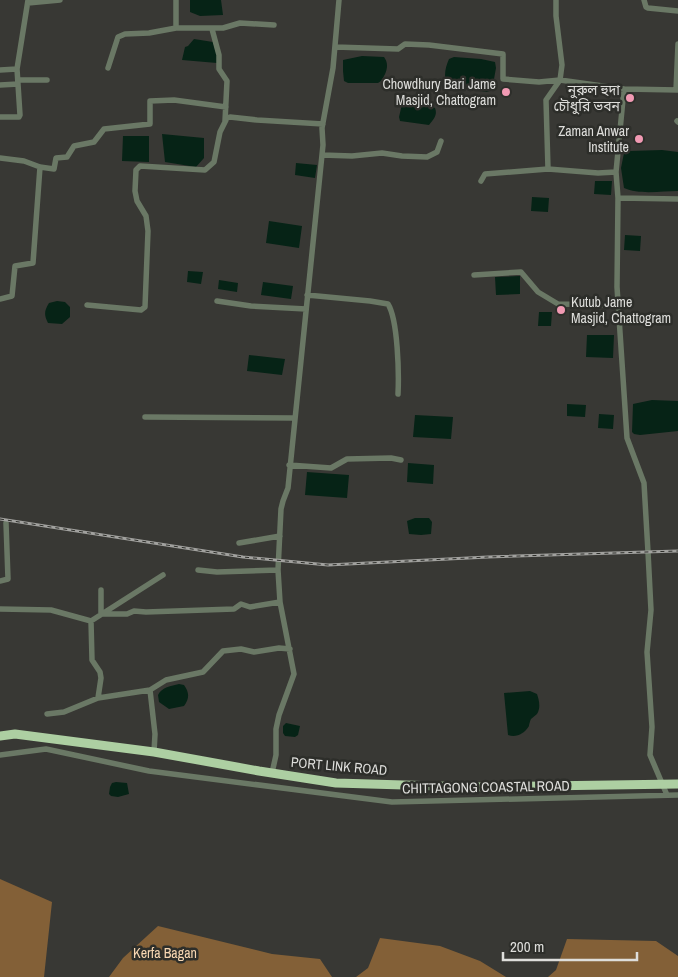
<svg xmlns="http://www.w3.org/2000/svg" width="678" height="977" viewBox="0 0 678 977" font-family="'Archivo Narrow','Noto Sans Bengali',sans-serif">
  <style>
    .forest { fill: #836037 }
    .water { fill: #062316 }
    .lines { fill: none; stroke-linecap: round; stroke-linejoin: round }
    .minor { stroke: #6a7865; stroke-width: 5.5 }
    .highway { stroke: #adcfa2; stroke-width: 9 }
    .rail-casing { stroke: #a1a19e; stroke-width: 3 }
    .rail { stroke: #2d2e2a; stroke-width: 1; stroke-dasharray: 4; stroke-linecap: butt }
    .poi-dot { fill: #f19ab3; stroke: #2d2e2a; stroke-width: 2 }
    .labels { text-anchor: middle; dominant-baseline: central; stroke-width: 5; stroke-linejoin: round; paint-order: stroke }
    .poi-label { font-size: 14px; fill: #dededb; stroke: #2d2e2a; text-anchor: end }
    .street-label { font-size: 14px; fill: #dededb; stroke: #2d2e2a }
    .park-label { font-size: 14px; fill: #f8d7b2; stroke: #2d2e2a }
  </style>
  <rect width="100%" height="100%" fill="#383834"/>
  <!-- forest -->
  <path class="forest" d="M0,879L52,902L44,977H0Z
    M158,926L272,954L320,959L332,977H109L123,958Z
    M380,938L440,946L480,961L506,977H356L368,968Z
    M567,939L656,941L678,956V977H548L556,970Z"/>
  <!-- water -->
  <path class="water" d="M190,0H221L223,15L200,16L190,12Z
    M194,39L213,42L218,59L217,63L182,60L185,47L188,46Z
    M362,56L384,57C390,65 386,74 381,81L378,83H348L344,81L343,71V60Z
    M454,57L481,59L495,62L496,68L492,90L487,92L448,86C443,78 445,68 449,59Z
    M426,103L435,108C438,115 433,120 429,125L400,121L399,117L402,104Z
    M162,134L204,138V158L196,167L165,162Z
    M123,136H149V162L122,161Z
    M662,150L678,152V191C662,191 639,195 624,188L621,168L624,153L629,151Z
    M296,163L317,165L315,178L295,175Z
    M595,181H612L611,195L594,194Z
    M532,197L549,198L548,212L531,211Z
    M269,221L302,226L299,248L266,243Z
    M625,235L641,236L640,251L624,250Z
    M188,271L203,272L201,284L187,282Z
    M520,276V294L496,295L495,277Z
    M219,280L238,283L237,292L218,289Z
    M263,282L293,286L291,299L261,295Z
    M57,301L65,302L70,307V317L62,324L48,323C44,315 44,311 49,303Z
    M539,312H552L551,326H538Z
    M587,335H614L613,358L586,357Z
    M249,355L285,359L282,375L247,371Z
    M652,400L678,401V431L640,435L634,434L632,432L633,404Z
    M567,404L586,405L585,417L567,416Z
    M599,414L614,415L613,429L598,428Z
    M415,415L453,417L451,439L413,437Z
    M408,463L434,465L433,484L407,482Z
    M307,472L349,475L347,498L305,495Z
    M429,518L432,522L431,534L421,535L409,534L407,521L415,518Z
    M179,684L184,685C189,692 190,698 184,706L169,709L159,702L158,695C162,687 171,686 179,684Z
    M530,691L537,694C539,700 541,708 537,714C535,716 533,717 531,719C530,721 529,725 529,726C524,734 516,738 508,735L504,693Z
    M286,723L300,726L298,735L295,737L285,736L283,733V726Z
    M116,782L127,783L129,794L118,797L111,796L109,794L110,787L112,783Z"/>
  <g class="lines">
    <!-- minor -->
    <path class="minor" d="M644,0L646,7L648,8L678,11
      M28,3L60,0
      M176,28H223L240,23L274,25
      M212,29L219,55V69L227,81L225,121
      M335,47L398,49L405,44L429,45L503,54V79L539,82L560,80L624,89
      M108,68L118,37L125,34L149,33L176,28V0
      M0,70L17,69L28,0
      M18,80H47
      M0,85L18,84
      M676,90L678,44
      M0,117H19L20,115L17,69
      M677,121L678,122
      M322,155L352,156L382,153L402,156L427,157L437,152L441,141
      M0,158L24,161L40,167L54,169L56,158L67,157L74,146L94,142L104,129L150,124V101L174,100L226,107
      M548,169L546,100L560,80L562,65L556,16V0
      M616,172L618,198L678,199
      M481,181L485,174L548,169L598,173L616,172L624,89L678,90
      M618,198L617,287L627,438L644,483L648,552L651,610L647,652L652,727L650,755L667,795
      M474,275L521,272L538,292L558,304L618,305
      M307,295L370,301L388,304C398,320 399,374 398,394
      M0,299L12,296L15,266L33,263L40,167
      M217,301L251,306L306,309
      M87,305L141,310L145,307L148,231L146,216L137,201L135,191L136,170L140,166L205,170L214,162L220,132L227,118L230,117L257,120L323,124
      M145,417L294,418
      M289,465L331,468L347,459L391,458L401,460
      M239,543L280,536
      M198,570L217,572L278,570
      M0,581L8,579L6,523
      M101,590V614H127L134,611L146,612L234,609L241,604L250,607L280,602
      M0,609L51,610L91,621L163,575
      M91,621L92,660L100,672L101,678L98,698L150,690L155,734L154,752
      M150,690L166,680L203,672L223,651L241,649L254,652L279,648L290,649
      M47,714L64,712L98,698
      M0,755L46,749L149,771L392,802L678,795
      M272,773L276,755V729L279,715L294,674L280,602L278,570L281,509L283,501L288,488L323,145L322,128L333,68L339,0"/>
    <!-- highway -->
    <path class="highway" d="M0,736L15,734L154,752L259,771L336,783L472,787L678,784"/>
    <defs>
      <path id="rail" d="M0,519L243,557L328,565L488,557L678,551"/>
    </defs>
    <!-- rail casing -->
    <use href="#rail" class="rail-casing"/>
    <!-- rail -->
    <use href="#rail" class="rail"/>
  </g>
  <!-- markers -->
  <g class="poi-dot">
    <circle cx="506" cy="92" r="5"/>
    <circle cx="630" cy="98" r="5"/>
    <circle cx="639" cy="139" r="5"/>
    <circle cx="561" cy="310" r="5"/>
  </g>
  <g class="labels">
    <!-- poi labels -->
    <g class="poi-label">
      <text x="496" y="84">Chowdhury Bari Jame<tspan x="496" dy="16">Masjid, Chattogram</tspan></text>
      <text x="620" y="90">নুরুল হুদা<tspan x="620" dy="16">চৌধুরি ভবন</tspan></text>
      <text x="629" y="131">Zaman Anwar<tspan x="629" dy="16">Institute</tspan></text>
      <text x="571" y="302" text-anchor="start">Kutub Jame<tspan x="571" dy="16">Masjid, Chattogram</tspan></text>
    </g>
    <!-- street labels -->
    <g class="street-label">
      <text transform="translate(339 766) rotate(5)">PORT LINK ROAD</text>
      <text transform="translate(486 787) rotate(-1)">CHITTAGONG COASTAL ROAD</text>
    </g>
    <!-- park labels -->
    <g class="park-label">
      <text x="165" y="953">Kerfa Bagan</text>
    </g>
  </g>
  <!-- scale -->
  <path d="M503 952v8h134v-8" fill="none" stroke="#dededb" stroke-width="2.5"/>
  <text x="510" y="952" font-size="15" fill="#dededb" stroke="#2d2e2a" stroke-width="4" paint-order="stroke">200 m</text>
</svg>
